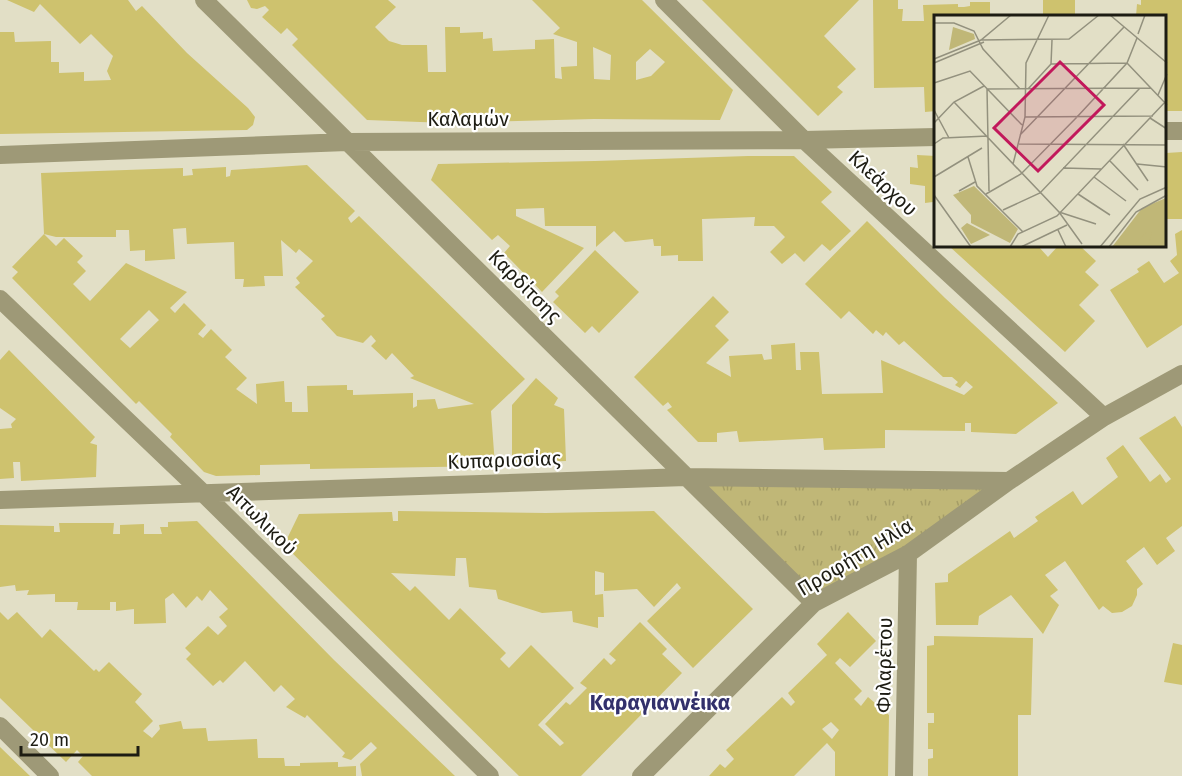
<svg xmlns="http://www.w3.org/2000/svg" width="1182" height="776" viewBox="0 0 1182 776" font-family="'Fira Sans',sans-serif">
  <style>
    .grass { fill: url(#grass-tufts) }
    .building { fill: #cec26e; fill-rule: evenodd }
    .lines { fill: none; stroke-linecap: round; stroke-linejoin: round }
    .minor { stroke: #9e9977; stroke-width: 18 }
    .labels { text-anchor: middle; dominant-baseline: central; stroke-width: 4.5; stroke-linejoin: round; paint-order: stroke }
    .street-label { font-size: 20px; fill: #1d1c13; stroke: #fff }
    .neighbourhood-label { font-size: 21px; font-weight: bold; fill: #32306b; stroke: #fff }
    .inset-road { fill: none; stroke: #93917e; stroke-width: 1.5 }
    .view { fill: #c2185b; fill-opacity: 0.15; stroke: #c2185b; stroke-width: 3 }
    .inset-edge { fill: none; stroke: #1d1c13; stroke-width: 3 }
  </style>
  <defs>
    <pattern id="grass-tufts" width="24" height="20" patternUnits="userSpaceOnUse" patternTransform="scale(1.5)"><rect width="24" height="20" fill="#c0b777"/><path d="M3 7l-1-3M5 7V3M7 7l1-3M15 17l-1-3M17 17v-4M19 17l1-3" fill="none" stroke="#a59d66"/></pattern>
  </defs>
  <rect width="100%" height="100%" fill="#e2dfc6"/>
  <!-- grass -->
  <path class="grass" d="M686,477L1009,481L814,603Z"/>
  <!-- building -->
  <path class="building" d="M7,0H128L136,11L142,6L187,53L248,108L255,117L253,125L247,130L0,134V32H14L15,42L51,41V62H59V73L84,72V81L111,80L107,71L113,56L91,34L80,44L40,4L34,12Z
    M247,0H388L396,7L375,27L389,41L402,45H427L428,72H446L445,27H460V33L483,32V39L492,38L493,51L535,49V40L554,39L555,78L562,79L561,67L577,66V42L553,34L560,28L532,0H642L733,90L720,120L594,119L447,123L367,120L292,45L298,39L287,28L281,34L262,17L269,10L265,6L257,9L251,8ZM593,47L611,55L610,80L594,79ZM650,49L665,62L651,76L636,80V62Z
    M702,0H859L824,36L856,69L837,87L843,92L818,116Z
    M873,0H898V9H903L902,21H924L923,5L958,4V7H964L970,6V2H990V16H936V111L925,112L924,87L874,88Z
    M1043,0H1075V14H1088V16H1043Z
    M1141,0H1182V111H1166V16H1136L1137,4L1141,5Z
    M1182,152V219H1166V153Z
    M917,155L936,156V218H933V202L925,203V186L910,184V167L918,168Z
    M748,156H794L832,192L821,202L851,231L830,251L822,244L804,262L795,253L782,264L770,252L785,237L774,226H754L755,217L702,219L703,261H678V255L661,256V246H654L653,239L625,242L614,231L596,247V226H545L544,208L516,209V216L584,248L542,292L504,253L510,246L498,235L492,240L431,180L438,164L595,161Z
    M307,165L355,211L348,218L351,223L359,216L525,379L491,411L495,466L310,469V464L260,465V475L216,476L204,472L170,437L172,434L139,401L136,404L12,278L18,272L12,267L44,234L41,173L183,168V176L193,175L192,169L226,167V177L230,176L231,170ZM186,228L187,244L234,242L235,279H244L243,287L265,286L264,276H283L281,240L296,253L299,249L313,261L296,278L300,283L295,287L325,316L321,319L337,336L363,343L371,335L376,341L371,346L386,360L392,353L414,376L410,378L474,404L438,409L435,399L417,400V406L413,408V393L353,395V390H347V385L307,386L308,412H292V402H285L284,381L256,384L257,404L236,389L247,378L225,357L232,350L211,329L203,338L198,334L206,325L184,303L175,313L170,308L187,292L126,263L90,301L73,284L86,271L77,262L83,256L64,238L56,246L44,234L56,237H116V230H129L130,251L145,250V261L175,259L173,229ZM149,310L159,320L130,348L120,339Z
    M867,221L945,298L1058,403L1016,434L971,432V423H965V431L885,430V448L824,450L823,438L739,442L737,431L717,433V442H698L667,410L672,407L668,402L663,406L634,377L713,296L729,312L715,326L729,340L706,363L731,377L729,356L762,354L764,360L772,359L771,345L795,343L796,370H801L800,352H819L822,394L883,393L881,360L964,395L973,387L966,381L960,388L955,385L958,382L952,377H943L904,341L899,345L886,332L883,336L876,330L873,334L849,311L841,319L805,284Z
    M1182,230V325L1147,348L1110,290L1139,272L1137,269L1149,261L1164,283L1179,273L1170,261L1177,255L1175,234Z
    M949,246H1038L1048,257L1058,246H1080L1096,261L1085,272L1099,285L1079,305L1095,321L1065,352Z
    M595,250L639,292L599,333L592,326L585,333L553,302L559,296L555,292Z
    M9,350L95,437L90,443L97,445L96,477L21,481L20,462H13L14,478L0,479V429L12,428L11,424L16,419L0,408V360Z
    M536,378L558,398L554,405L564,409L566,461L512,463V405Z
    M1175,416L1182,427V526L1166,538L1175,551L1157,565L1144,547L1126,561L1143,584L1137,589V595L1132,606L1122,612L1112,613L1103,606L1099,610L1065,561L1045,575L1058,590L1050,596L1059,605L1043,634L1011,595L979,616L978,625H936L935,583L948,582V574L1010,531L1014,538L1038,521L1035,517L1073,491L1082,505L1118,477L1106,458L1123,445L1150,482L1160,474L1166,483L1171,479L1139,438Z
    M398,511L546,513L654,511L753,609L693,668L647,621L681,588L677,583L654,607L637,589L604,591V573L595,571V595L603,594L604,617H598V628L573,622L572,611L542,613L498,599L496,590L469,587L466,558H456L455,576L391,573L410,591L415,586L449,620L460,608L506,653L500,659L509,668L531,645L574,688L538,725L560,746L564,743L545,724L566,702L570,705L587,688L580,683L604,658L611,665L616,660L609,654L640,622L667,649L662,654L682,673L581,776H519L284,545L299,514L392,512L393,521H398Z
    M197,521L334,660L455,776H362L360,764L377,748L371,742L351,760L342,757L345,753L307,715L305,718L286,707L295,699L281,685L274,692L245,661L223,683L220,680L213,686L186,659L191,654L185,648L208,626L218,635L227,626L219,617L228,609L210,590L202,601L197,596L186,608L173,593L165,599L166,623L134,624V609L116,611V602H110V610H77L78,602H55V594L27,595L29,590L16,591L15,585L0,587V525L54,526V532H60L59,523H114L113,534H120V525L144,524V534H162L160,527H168V522Z
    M0,612L8,620L17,612L42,638L50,629L94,671L96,669L99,672L109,662L142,694L135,702L153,721L143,731L152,738L160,729L159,725L181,721L183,729L206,728L208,741L257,739L258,758H284L285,766H300V763L338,762V767L356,766V776H92L78,762L83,756L77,750L66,762L0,698Z
    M848,612L876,641L850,667L840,658L835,663L862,691L854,699L861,706L868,697L889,715L888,776H835V752L827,743L794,776H709L720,764L725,768L734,759L726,750L782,697L791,706L795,702L788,693L827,655L817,644ZM831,722L839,730L832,739L822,729Z
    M934,636L1033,638L1031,715H1018V776H928V759L933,758V749H928V723H934V713H927V646L934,645Z
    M1173,643L1182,645V685L1164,682Z
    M0,747L30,776H0Z"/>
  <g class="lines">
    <!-- minor -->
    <path class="minor" d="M204,0L814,603
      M664,0L804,140L1104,417
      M1166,131H1182
      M0,155L347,142L804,140L936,137
      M0,299L202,492L490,776
      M0,500L686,477L1009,481
      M0,726L50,776
      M641,776L814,603L908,554L1009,481L1104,417L1182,374
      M904,776L908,554"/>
  </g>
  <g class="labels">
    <!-- street labels -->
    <g class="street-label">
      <text x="468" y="119">Καλαμών</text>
      <text transform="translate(883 183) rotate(43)">Κλεάρχου</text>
      <text transform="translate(525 286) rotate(45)">Καρδίτσης</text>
      <text transform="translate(504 460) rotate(-2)">Κυπαρισσίας</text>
      <text transform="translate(262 520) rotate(45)">Αιτωλικού</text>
      <text transform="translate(855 557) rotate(-31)">Προφήτη Ηλία</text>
      <text transform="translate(884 665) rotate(-89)">Φιλαρέτου</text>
    </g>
    <!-- neighbourhood labels -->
    <g class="neighbourhood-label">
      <text x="660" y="703">Καραγιαννέικα</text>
    </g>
  </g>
  <!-- overview -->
  <g transform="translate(934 15)">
    <rect width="232" height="232" fill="#e2dfc6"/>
    <path d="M19,12L40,19L41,24L15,35ZM40,171L84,214L76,228L37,208V200L19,180ZM232,183V232H178L208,193ZM33,208L56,220L37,229L27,213Z" fill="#c0b777"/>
    <path d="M214,216L218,217L214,232H197Z" fill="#c0b777"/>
    <path class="inset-road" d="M176,0L233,48M0,8H20L40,16L49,34L86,74M204,19L211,0M47,25L135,24L165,0M0,44L47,25L77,0M0,48L50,27M193,48L233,90M117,49L193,48M117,49L118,25M0,68L36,56L88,110M53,74L217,73M53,74L55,176M94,74L117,49M224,80L233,59M20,87L125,197L148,229M0,95L15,123M91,102L219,101M216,103L233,114M0,108L20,87L50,71M86,120L190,12M0,129L9,123L54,121M85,129L233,130M189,129L214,166M34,142L43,171L89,217M176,146L204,175M79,149L91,102L92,48L115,0M203,149L233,152M129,153L167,154M0,162L48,133M160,162L192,186M25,176L41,167M52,179L87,159L143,102L193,48L203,23M144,179L176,200M0,180L37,232M69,195L106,178L206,73M125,197L162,209M124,215L132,232M76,232L84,219L123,201L233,85M87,232L133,210M166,232L206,184L233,172M175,232L202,197L233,180"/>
    <path class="view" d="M126,47L170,90L104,156L60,113Z"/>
    <rect width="232" height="232" class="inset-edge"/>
  </g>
  <!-- scale -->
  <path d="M21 746v9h117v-9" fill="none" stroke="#1d1c13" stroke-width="3"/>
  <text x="30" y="746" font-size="18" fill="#1d1c13" stroke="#ffffff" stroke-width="4.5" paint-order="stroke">20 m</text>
</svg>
